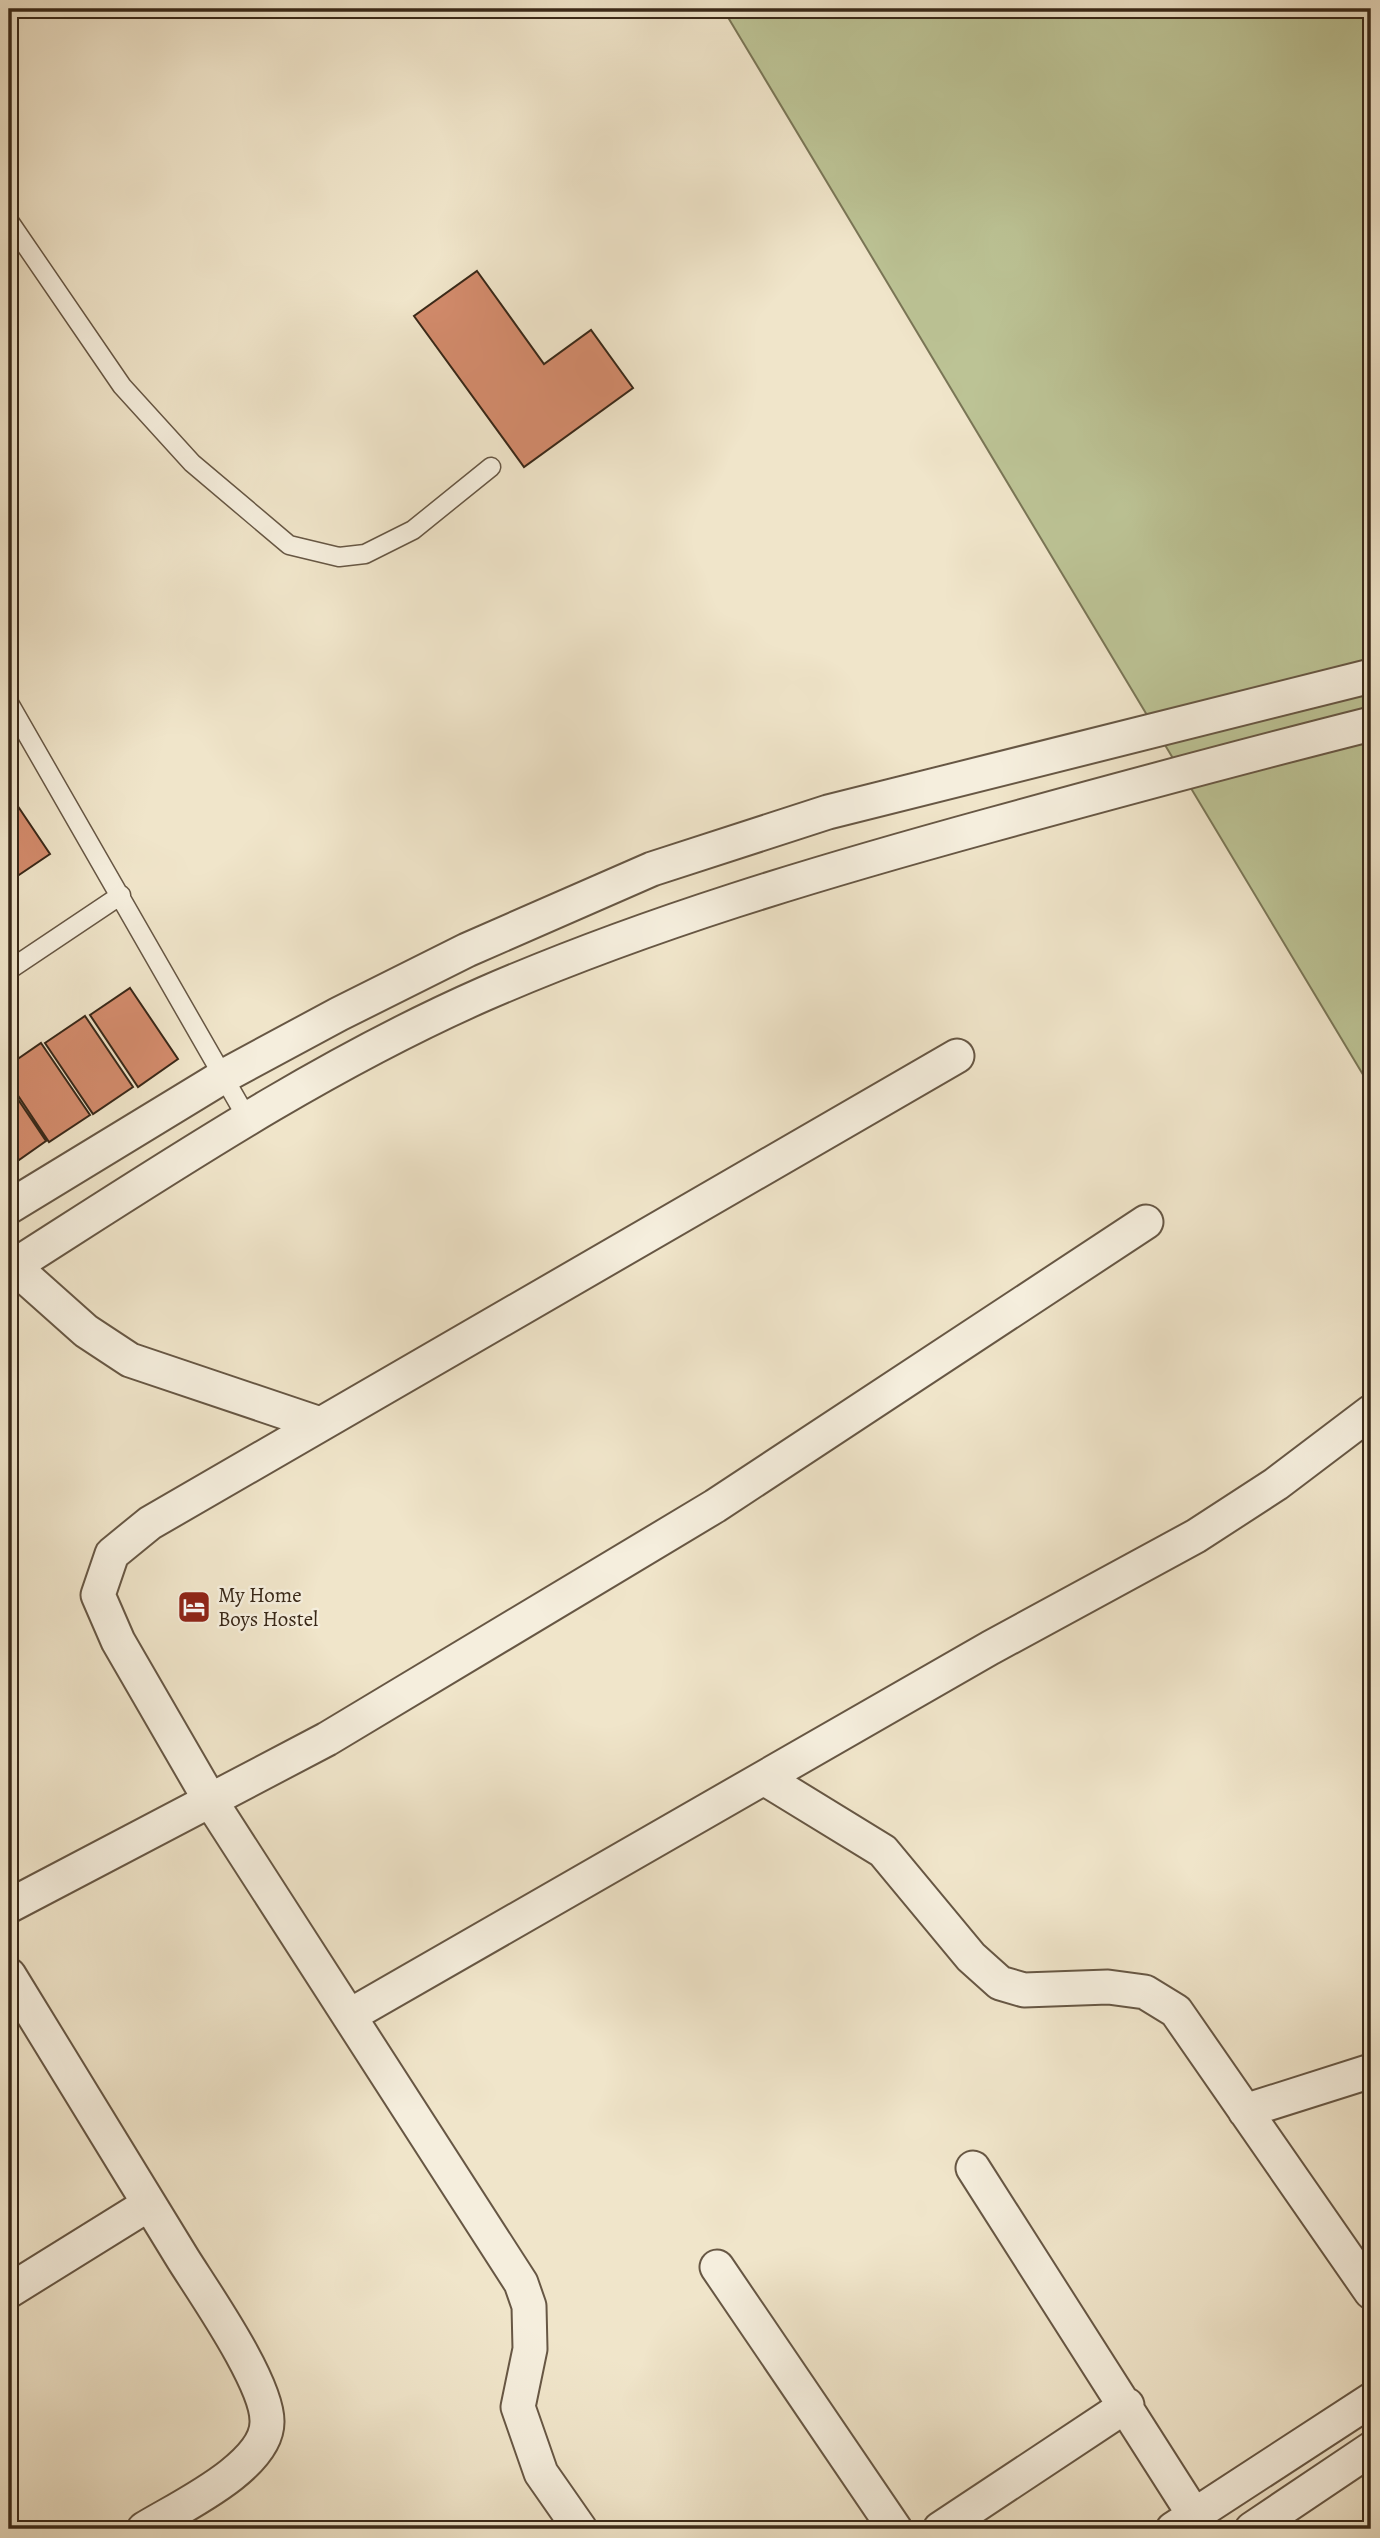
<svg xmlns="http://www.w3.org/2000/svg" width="1380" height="2538" viewBox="0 0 1380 2538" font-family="Alegreya,serif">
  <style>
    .green { fill: #bcc395; stroke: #7a7656; stroke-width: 2 }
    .building { fill: #d38b6c; stroke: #392818; stroke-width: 2 }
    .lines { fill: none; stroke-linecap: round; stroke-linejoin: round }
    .service-casing { stroke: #675744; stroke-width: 21 }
    .minor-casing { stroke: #675744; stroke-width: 37 }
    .service { stroke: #f5eedd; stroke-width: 18 }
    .minor { stroke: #f5eedd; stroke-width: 33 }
    .labels { text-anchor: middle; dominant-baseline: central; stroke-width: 5; stroke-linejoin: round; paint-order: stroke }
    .poi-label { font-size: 21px; fill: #392818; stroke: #f5eedd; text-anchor: start }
  </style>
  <rect width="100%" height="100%" fill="#f0e5ca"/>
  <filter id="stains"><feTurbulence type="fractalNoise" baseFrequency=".00286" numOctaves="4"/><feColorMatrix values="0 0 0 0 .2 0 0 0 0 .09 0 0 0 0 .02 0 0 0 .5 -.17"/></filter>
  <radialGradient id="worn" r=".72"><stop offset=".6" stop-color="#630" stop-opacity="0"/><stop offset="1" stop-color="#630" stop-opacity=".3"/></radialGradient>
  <!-- green -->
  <path class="green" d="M723,9H1371V1088L741,39Z"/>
  <!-- building -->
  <path class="building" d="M477,271L544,364L591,330L633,388L524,467L414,316Z
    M9,793L50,854L10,881L9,880Z
    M130,988L178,1059L138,1087L90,1015Z
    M85,1016L133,1087L93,1114L45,1043Z
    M41,1043L90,1115L49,1142L9,1082V1065Z
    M9,1086L46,1141L9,1167Z"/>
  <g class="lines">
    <defs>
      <path id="service" d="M9,221L122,386L192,463L289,545L339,557L365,554L413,530L491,467
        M9,703L247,1118
        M9,970L121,895"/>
      <path id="minor" d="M9,1207L224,1076L339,1014L467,950L652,869L828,812L1371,676
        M13,1266L86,1331L130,1360L320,1424
        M9,1269C163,1171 316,1068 484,994C647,923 820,872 991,825C1118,790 1244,756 1371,724
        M764,1778L883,1851L971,1957L1000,1983L1024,1990L1108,1987L1145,1992L1176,2011L1371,2292
        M9,1906L327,1739L715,1506L1146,1222
        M9,1975C67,2069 125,2164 183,2259C205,2294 268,2384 267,2422C267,2467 178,2508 144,2529
        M349,2016L990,1648L1196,1536L1276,1484L1371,1412
        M1245,2111L1371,2071
        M973,2168L1203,2529
        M717,2267L895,2529
        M9,2291L149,2204
        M580,2529L541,2473L518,2407L530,2349L529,2306L521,2283L210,1800L118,1641L98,1595L112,1554L150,1523L957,1056
        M940,2529L1127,2405
        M1173,2529L1371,2400
        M1252,2529L1371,2449"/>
    </defs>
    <!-- service casing -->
    <use href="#service" class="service-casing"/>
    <!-- minor casing -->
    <use href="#minor" class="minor-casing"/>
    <!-- service -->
    <use href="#service" class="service"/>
    <!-- minor -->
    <use href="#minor" class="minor"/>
  </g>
  <!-- icons -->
  <defs>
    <symbol id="hotel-square" viewBox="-11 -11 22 22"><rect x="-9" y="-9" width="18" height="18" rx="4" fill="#8f2418" stroke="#f5eedd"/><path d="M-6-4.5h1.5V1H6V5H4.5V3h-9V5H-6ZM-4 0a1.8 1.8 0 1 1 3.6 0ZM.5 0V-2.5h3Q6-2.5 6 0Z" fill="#fff"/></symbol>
  </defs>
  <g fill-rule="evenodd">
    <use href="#hotel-square" x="175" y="1588" width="38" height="38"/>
  </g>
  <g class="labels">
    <!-- poi labels -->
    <g class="poi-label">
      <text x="218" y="1595">My Home<tspan x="218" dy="24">Boys Hostel</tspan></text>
    </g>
  </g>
  <!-- margin -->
  <rect width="1380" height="2538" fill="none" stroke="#f0e5ca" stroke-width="35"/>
  <rect x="10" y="10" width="1359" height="2517" fill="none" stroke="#392818" stroke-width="3.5"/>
  <rect x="18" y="18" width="1345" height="2503" fill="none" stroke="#392818" stroke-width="2"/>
  <rect width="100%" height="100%" filter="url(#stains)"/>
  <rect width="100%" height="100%" fill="url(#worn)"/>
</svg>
